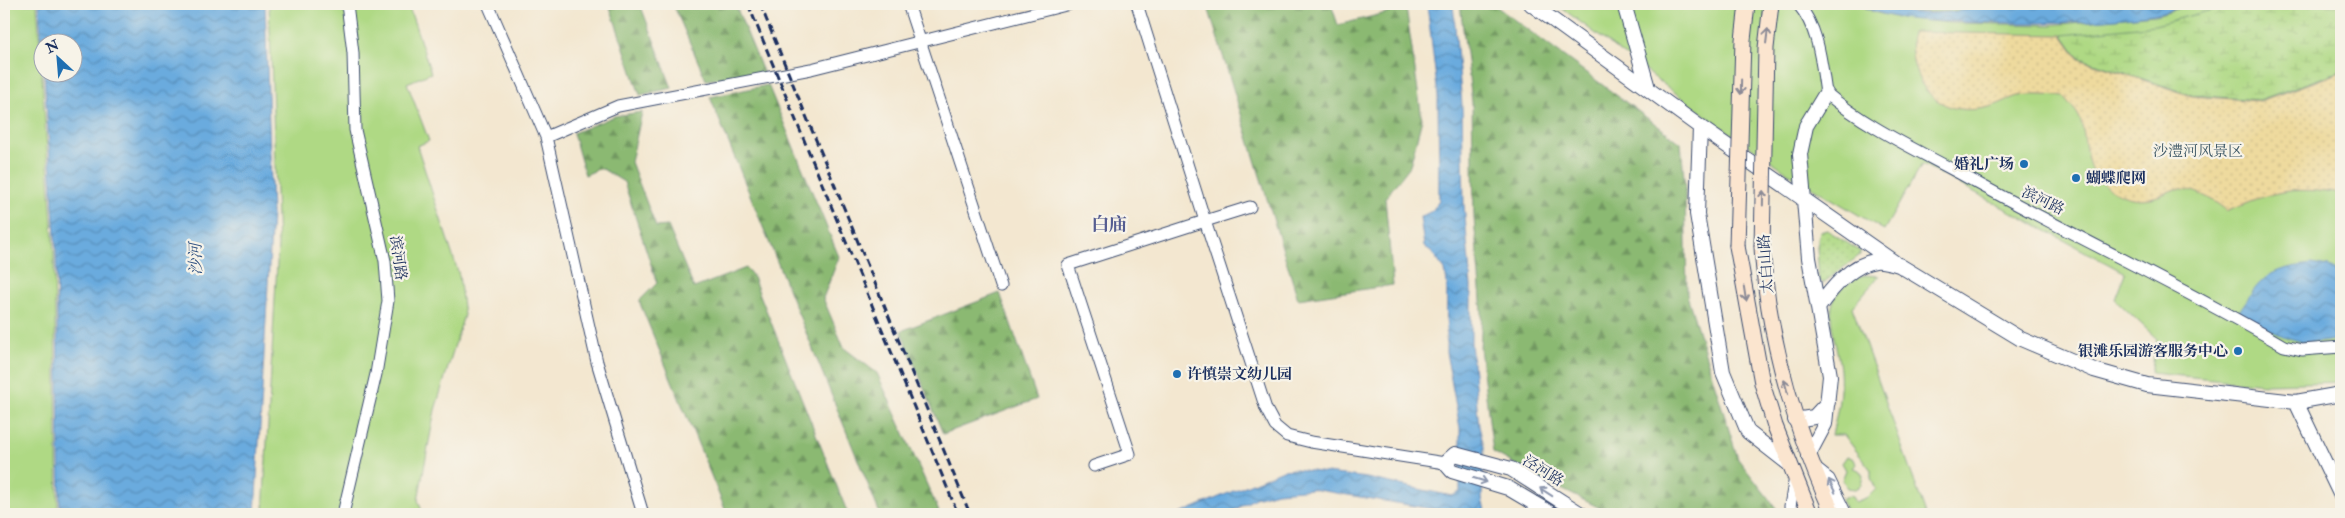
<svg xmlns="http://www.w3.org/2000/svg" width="2345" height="518" viewBox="0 0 2345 518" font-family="'IM FELL Double Pica','Noto Serif SC',serif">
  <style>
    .green { fill: #afd984; stroke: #658471 }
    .forest { fill: url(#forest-firs); stroke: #537468 }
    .wetland { fill: url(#wetland-marsh); stroke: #658471 }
    .sand { fill: url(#sand-dots); stroke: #84847e }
    .garden { fill: url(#garden-dots); stroke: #658471 }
    .water { fill: url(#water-waves); stroke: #426d9e }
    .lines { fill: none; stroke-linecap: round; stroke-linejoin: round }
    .minor-casing { stroke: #3b4b6f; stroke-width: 13 }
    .tertiary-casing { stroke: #3b4b6f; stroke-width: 16 }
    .secondary-casing { stroke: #3b4b6f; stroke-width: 17 }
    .minor { stroke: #fff; stroke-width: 11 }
    .tertiary { stroke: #fff; stroke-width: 14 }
    .secondary { stroke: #fbe5cf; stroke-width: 15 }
    .rail { stroke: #1b2f5e; stroke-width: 3; stroke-dasharray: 8 4; stroke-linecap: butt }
    .secondary-bridge-casing { stroke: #3b4b6f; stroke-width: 17; stroke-linecap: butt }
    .secondary-bridge { stroke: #fbe5cf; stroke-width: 15 }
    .oneway { stroke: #8b8a96 }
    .oneway2 { stroke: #8d97ae }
    .poi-dot { fill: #1f6fb2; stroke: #f7f3e8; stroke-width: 2 }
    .labels { text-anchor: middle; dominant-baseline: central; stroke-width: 4.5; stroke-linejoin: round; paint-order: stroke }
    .park-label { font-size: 15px; fill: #405a68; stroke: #f7f3e8 }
    .poi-label { font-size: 15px; font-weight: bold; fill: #1b2f5e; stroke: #f7f3e8; text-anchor: end }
    .street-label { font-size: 15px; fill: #1b2f5e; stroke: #f7f3e8 }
    .water-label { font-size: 16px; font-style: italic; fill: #335484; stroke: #f7f3e8 }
    .quarter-label { font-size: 18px; font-weight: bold; fill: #555d91; stroke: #f7f3e8 }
  </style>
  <defs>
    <pattern id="forest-firs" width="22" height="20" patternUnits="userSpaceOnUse" patternTransform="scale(1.25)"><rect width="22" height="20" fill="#8bb972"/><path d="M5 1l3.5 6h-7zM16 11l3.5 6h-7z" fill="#719761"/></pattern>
    <pattern id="wetland-marsh" width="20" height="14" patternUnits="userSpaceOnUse" patternTransform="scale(1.25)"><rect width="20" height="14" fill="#afd984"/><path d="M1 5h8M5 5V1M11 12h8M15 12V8" fill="none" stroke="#96bb74"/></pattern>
    <pattern id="sand-dots" width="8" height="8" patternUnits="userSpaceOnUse" patternTransform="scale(1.25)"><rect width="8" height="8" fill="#eeda9e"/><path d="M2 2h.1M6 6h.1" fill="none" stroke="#ccbb8a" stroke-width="1.8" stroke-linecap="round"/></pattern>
    <pattern id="garden-dots" width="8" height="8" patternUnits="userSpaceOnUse" patternTransform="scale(1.25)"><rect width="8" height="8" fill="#afd984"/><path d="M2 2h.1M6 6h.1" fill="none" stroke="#96bb74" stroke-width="1.8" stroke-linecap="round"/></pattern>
    <pattern id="water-waves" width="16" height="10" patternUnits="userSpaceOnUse" patternTransform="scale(1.25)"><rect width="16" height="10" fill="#6aabde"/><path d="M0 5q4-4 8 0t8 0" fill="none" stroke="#568cb7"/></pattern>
  </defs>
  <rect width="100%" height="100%" fill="#f7f3e8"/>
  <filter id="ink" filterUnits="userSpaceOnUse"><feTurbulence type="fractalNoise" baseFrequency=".02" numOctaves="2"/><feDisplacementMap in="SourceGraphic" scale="10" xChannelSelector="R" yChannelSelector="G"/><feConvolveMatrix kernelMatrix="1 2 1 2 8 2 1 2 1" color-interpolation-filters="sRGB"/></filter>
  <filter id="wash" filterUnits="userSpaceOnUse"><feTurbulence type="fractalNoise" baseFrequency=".0096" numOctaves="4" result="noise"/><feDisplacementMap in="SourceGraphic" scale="20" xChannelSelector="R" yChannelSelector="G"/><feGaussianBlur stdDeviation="1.12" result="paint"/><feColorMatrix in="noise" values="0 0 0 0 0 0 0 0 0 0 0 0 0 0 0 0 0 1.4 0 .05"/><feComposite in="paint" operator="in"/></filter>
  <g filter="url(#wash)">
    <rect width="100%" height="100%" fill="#f3e7d0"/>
    <!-- green -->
    <path class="green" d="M4,4H37L54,252L58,514H4Z
      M269,4H408L431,73L407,83L429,141L417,146L459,275L464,315L435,410L418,500L423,514H263L278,245Z
      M1556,4H1859L1873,12L1894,17L1949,23L2051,25L2155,15L2195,4H2341V382L2265,384L2151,373L2157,339L2115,299L2125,273L1922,164L1884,230L1793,176L1713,121Z
      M1880,4H1980L1982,7C1946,13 1915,15 1880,4Z
      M1865,275L1879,276L1852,307L1926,514H1848L1841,500L1851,495L1855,502L1868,497L1876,489L1871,478V470L1844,435H1832C1837,414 1842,392 1840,370C1836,330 1812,295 1865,275Z
      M1847,456L1854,459L1856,464L1853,468L1859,470L1863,476L1861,485L1855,489L1848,488L1842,480L1846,470L1842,463Z"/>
    <!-- forest -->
    <path class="forest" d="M616,4H640L672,88L640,95L610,7Z
      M673,4H735L764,74L706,80Z
      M1207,4H1331L1338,25L1406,8L1422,119L1410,166L1385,198L1393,285L1298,299Z
      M1460,4H1493L1681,143L1685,189L1687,295L1738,459L1776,508L1778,514H1612L1541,479L1493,452L1480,348L1482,312L1474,218L1472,102Z
      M768,85L839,257L823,298L844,348L877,373L940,514H880L710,97Z
      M642,112L631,162L656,227L668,226L694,288L746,268L752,275L848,514H727L639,301L657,283L624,182L601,168L585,175L573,133L615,116Z
      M1000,293L1037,399L943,434L901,331Z"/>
    <!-- wetland -->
    <path class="wetland" d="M2234,4H2341V71L2259,100L2192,95L2079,58L2063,35L2155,25Z"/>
    <!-- sand -->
    <path class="sand" d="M1912,32L2062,35L2079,59L2192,96L2260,101L2341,72V194C2292,186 2273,191 2227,211C2215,201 2193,187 2176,189C2168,191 2162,196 2154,197C2135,203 2113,194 2099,180C2083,165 2087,137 2080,119C2077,111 2069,104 2064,97C2049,95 2033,94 2018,96C2007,99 1997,106 1985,108C1934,118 1907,80 1912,32Z"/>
    <!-- garden -->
    <path class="garden" d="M1827,230L1860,251V255L1823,283L1819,280L1817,247L1820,232Z"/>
    <!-- water -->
    <path class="water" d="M39,4H265L272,214L255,514H60L56,250L44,73L72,72V42H42V58Z
      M1427,4H1453L1462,105L1464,205L1471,286V343L1479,426L1484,447L1482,499L1486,514H1462L1312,489L1277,492L1255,498L1228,514H1179L1283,470L1295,469L1367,478L1452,496L1460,492V428L1446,352L1447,284L1445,270L1432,253L1424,246L1420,217L1432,211L1439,201L1438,97Z
      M1859,4C1877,4 1884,7 1901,11C1928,16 1955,12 1982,7L1980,4H2191C2178,7 2166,12 2154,14C2092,24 2029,24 1967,22C1932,21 1890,22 1859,4Z
      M2311,264L2329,267L2341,273V338C2298,351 2275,332 2238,313C2263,276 2266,270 2311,264Z"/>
  </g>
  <g filter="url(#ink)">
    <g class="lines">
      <defs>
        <path id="minor" d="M488,4L546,137L597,362L643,514
          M908,4L1001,286
          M1798,4C1819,29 1821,61 1826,93C1865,126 1913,148 1959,173C2066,233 2178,284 2284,346L2302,350L2341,347
          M546,137L618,106L811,69L1070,4
          M1250,207L1205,221L1266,409L1275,426L1287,436L1311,442L1445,463
          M1094,466L1130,454L1068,265L1205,221L1137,4
          M1814,467L1829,479L1846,514
          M343,514L376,374L388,301L385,261L355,130L353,53L347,4
          M1793,514L1790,506L1795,477"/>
        <path id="tertiary" d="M1531,4L1700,127L1894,262
          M1624,4L1648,88
          M1700,127L1697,214L1723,372L1748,432L1789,464
          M1818,308L1809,258L1800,154L1806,126L1826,93
          M2296,402L2341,496
          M1795,420L1814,417L1828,402
          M1808,456L1825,424L1830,376L1818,308C1831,289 1850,265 1875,261C1882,260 1892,263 1899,265L2021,339L2094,370L2147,385L2296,402L2341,394
          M1552,514L1508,488L1452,471L1445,463L1455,454L1511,469L1581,514"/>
        <path id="secondary" d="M1737,246L1762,383L1775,426L1810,514
          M1762,247C1768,341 1795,429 1833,514"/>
      </defs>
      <!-- minor casing -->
      <use href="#minor" class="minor-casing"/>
      <!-- tertiary casing -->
      <use href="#tertiary" class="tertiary-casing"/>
      <!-- secondary casing -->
      <use href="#secondary" class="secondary-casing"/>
      <!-- minor -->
      <use href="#minor" class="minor"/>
      <!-- tertiary -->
      <use href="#tertiary" class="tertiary"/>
      <!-- secondary -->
      <use href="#secondary" class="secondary"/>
      <!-- rail -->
      <path class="rail" d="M748,4L958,514
        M760,4L970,514"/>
      <defs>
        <path id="secondary-bridge" d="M1737,246L1743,40L1747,4
          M1762,247L1766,48L1771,4"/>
      </defs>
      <!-- secondary-bridge casing -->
      <use href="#secondary-bridge" class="secondary-bridge-casing"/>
      <!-- secondary-bridge -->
      <use href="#secondary-bridge" class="secondary-bridge"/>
    </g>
    <!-- one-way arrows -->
    <defs><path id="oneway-shaft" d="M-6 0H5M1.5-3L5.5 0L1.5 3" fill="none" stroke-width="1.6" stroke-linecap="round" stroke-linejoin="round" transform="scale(1.25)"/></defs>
    <g class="oneway">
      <use href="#oneway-shaft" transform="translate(1767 36) rotate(-83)"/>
      <use href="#oneway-shaft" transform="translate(1741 87) rotate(91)"/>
      <use href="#oneway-shaft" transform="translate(1763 198) rotate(-89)"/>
      <use href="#oneway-shaft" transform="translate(1745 294) rotate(81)"/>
      <use href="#oneway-shaft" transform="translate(1786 387) rotate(-105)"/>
    </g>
    <g class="oneway2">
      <use href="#oneway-shaft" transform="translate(1480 480) rotate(17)"/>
      <use href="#oneway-shaft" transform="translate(1832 486) rotate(-117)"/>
      <use href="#oneway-shaft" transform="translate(1546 492) rotate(-147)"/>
    </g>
  </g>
  <!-- markers -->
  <g class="poi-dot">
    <circle cx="2024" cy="164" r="5"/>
    <circle cx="2076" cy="178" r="5"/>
    <circle cx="2238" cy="351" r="5"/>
    <circle cx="1177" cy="374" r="5"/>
  </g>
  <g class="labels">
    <!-- park labels -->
    <g class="park-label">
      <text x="2198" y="151">沙澧河风景区</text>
    </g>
    <!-- poi labels -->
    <g class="poi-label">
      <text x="2014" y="164">婚礼广场</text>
      <text x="2086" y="178" text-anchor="start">蝴蝶爬网</text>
      <text x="2228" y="351">银滩乐园游客服务中心</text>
      <text x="1187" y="374" text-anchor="start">许慎崇文幼儿园</text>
    </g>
    <!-- street labels -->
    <g class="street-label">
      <text transform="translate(2043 201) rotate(26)">滨河路</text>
      <text transform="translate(398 258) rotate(82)">滨河路</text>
      <text transform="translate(1766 264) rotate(-94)">太白山路</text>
      <text transform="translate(1543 471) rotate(32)">泾河路</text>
    </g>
    <!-- water labels -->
    <g class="water-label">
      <text transform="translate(196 259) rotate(-91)">沙河</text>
    </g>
    <!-- quarter labels -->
    <g class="quarter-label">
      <text x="1109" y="224">白庙</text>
    </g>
  </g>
  <!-- margin -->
  <rect width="2345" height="518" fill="none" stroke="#f7f3e8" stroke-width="20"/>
  <!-- north arrow -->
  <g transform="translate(58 58) rotate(334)"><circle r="24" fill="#f7f3e8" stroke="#9fa5b1"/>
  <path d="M0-4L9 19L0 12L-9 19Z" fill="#1f6fb2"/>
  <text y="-8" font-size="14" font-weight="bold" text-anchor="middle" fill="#1b2f5e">N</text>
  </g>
</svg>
